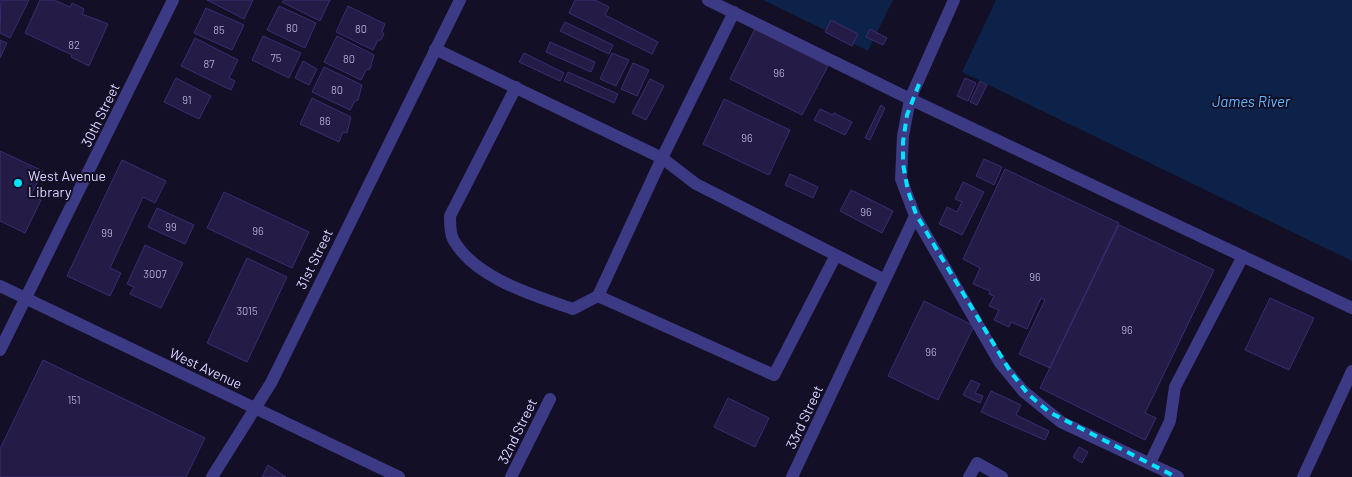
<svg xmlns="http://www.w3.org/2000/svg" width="1352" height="477" viewBox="0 0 1352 477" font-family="Barlow,sans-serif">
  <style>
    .water { fill: #0c2248 }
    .building { fill: #241b47; stroke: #3b2d73 }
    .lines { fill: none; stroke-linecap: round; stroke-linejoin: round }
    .minor { stroke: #3d3a85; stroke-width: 12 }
    .rail { stroke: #00e5ff; stroke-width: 4; stroke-dasharray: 8 6; stroke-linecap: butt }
    .poi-dot { fill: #00e5ff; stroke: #130f26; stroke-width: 2 }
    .labels { text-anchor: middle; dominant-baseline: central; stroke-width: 4; stroke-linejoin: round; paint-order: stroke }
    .number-label { font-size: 11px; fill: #aca6d1 }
    .street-label { font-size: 14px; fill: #d9d4ff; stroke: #130f26 }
    .poi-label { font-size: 14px; fill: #d9d4ff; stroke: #130f26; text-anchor: start }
    .water-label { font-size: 15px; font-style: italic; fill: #62b6ff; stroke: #130f26 }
  </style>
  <rect width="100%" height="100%" fill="#130f26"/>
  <!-- water -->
  <path class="water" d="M763,0H893L868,51Z
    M996,0H1352V261L962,72Z"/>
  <!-- building -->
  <path class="building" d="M1,0H29L10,38L0,33Z
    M40,0H54L70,7L72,3L84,9L82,14L108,24L89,66L71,57L72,55L25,33Z
    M207,0H253L244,19Z
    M284,0H330L320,21L282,2Z
    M575,0H595L609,7L605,15L658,42L652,54L569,13Z
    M279,6L316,23L305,48L267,30Z
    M348,6L385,24L382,31L384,34L381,40H378L373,50L336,32Z
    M206,8L244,25L232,50L194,33Z
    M831,20L858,34L852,46L825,32Z
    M565,22L613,45L609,54L560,31Z
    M755,29L828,66L802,115L730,79Z
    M870,29L887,38L883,45L866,37Z
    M263,36L301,53L289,78L252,60Z
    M337,36L374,55L370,69L366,70L361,80L324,62Z
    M195,38L238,60L229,78L235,81L231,90L181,66Z
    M0,40L7,43L0,58Z
    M550,42L595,62L591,72L546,52Z
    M524,53L564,73L560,81L519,62Z
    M612,53L629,60L616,86L600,79Z
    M303,61L317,69L309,85L295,78Z
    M633,63L649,70L637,96L621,89Z
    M324,67L362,85L358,100L355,101L350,110L312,92Z
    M568,72L618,94L614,103L564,81Z
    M176,78L211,96L199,119L164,102Z
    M965,78L976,83L968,101L957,96Z
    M650,79L664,86L646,120L632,113Z
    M980,81L987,85L977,105L970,102Z
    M312,98L351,117L347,133L343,132L339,142L300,124Z
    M724,99L790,130L769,175L703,144Z
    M881,105L885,108L870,140L865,138Z
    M820,109L833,115L834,113L852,122L845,135L814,120Z
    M0,151L43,171L31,195L41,200L25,233L0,221Z
    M984,159L1002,167L994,185L976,176Z
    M122,160L166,181L155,203L143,197L110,268L121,273L110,296L67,276Z
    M1005,169L1119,223L1050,368L1019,354L1045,300L1041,298L1027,329L1011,322L1009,327L994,320L999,310L989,306L994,296L989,294L990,291L973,284L980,268L963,259Z
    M790,174L818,187L813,198L785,185Z
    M963,182L984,192L962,235L939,224L947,207L957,212L962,202L955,199Z
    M851,190L893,211L882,233L840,211Z
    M224,192L309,232L292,268L207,228Z
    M157,208L194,225L185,244L148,227Z
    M1119,225L1214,270L1145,413L1156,418L1145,440L1040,388Z
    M145,245L183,263L161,308L130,294L134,287L127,284Z
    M247,258L287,277L247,362L207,343Z
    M1270,298L1314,318L1289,370L1245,350Z
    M924,301L974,326L938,400L888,376Z
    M43,360L205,438L186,477H0V449Z
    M971,380L980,384L975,393L983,396L980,403L963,395Z
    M991,391L1021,405L1016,415L1049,431L1045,440L981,412Z
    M728,398L769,418L755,447L714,427Z
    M1079,447L1088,452L1082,463L1073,457Z
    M268,465L286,477H262Z"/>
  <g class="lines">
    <!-- minor -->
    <path class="minor" d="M708,0L910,99L1352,308
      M954,0L910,99L903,136L901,179L915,216L1000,363L1023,391L1061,422L1178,477
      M734,12L662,158L598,296L774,375L836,255
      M435,49L662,158L696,184L885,280
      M516,87L450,216C450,223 450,233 453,239C474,278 533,295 573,309L598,296
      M0,286L399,477
      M0,350L173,0
      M1150,463L1170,421L1175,387L1243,256
      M212,477L271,383L460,0
      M511,477L550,399
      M792,477L915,216
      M969,477L977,463L1002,477
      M1303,477L1352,371"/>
    <!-- rail -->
    <path class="rail" d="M919,84L907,115L903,142V164L908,191L916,214L937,250L1010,371L1028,394L1049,412L1176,477"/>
  </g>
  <!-- markers -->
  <circle class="poi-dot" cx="18" cy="183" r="5"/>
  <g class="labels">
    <!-- number labels -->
    <g class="number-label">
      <text x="292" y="27">80</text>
      <text x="361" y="28">80</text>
      <text x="219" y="29">85</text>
      <text x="74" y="44">82</text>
      <text x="276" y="57">75</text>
      <text x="349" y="58">80</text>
      <text x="209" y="63">87</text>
      <text x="779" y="72">96</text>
      <text x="337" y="89">80</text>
      <text x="187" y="99">91</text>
      <text x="325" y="120">86</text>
      <text x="747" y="137">96</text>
      <text x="866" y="211">96</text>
      <text x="171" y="226">99</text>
      <text x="258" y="230">96</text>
      <text x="107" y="232">99</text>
      <text x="155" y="273">3007</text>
      <text x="1035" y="276">96</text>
      <text x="247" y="310">3015</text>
      <text x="1127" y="329">96</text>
      <text x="931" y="351">96</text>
      <text x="74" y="399">151</text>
    </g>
    <!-- street labels -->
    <g class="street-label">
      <text transform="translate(100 115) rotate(-64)">30th Street</text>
      <text transform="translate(314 259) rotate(-64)">31st Street</text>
      <text transform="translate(206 368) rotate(25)">West Avenue</text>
      <text transform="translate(804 417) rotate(-65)">33rd Street</text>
      <text transform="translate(517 431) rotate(-64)">32nd Street</text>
    </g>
    <!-- poi labels -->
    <g class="poi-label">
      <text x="28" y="175">West Avenue<tspan x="28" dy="16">Library</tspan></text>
    </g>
    <!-- water labels -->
    <g class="water-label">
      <text x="1251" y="101">James River</text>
    </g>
  </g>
</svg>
